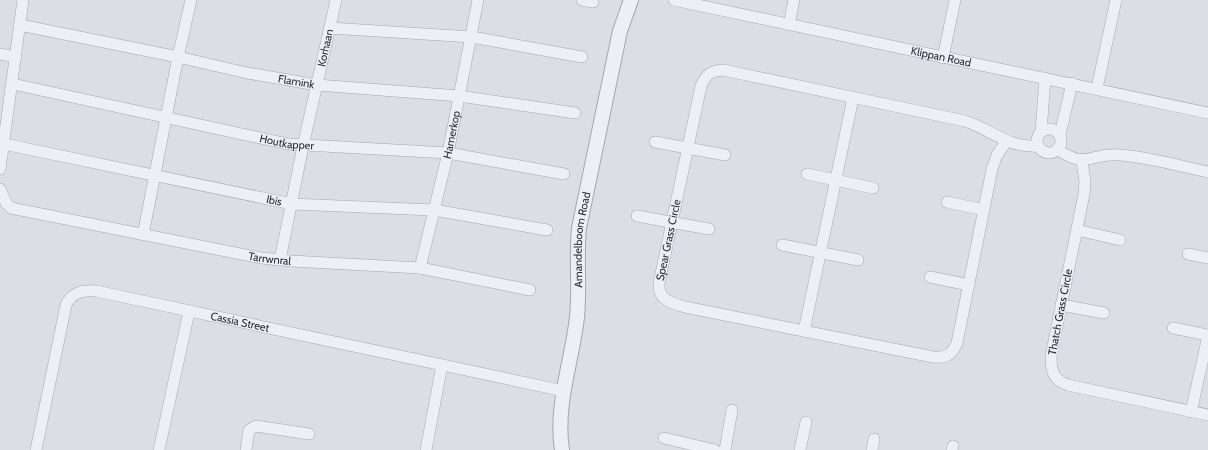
<svg xmlns="http://www.w3.org/2000/svg" width="1208" height="450" viewBox="0 0 1208 450" font-family="Cabin,sans-serif">
  <style>
    .lines { fill: none; stroke-linecap: round; stroke-linejoin: round }
    .minor-casing { stroke: #a5a8b2; stroke-width: 12 }
    .tertiary-casing { stroke: #a5a8b2; stroke-width: 16 }
    .minor { stroke: #eeeff4; stroke-width: 11 }
    .tertiary { stroke: #eeeff4; stroke-width: 14 }
    .labels { text-anchor: middle; dominant-baseline: central; stroke-width: 3; stroke-linejoin: round; paint-order: stroke }
    .street-label { font-size: 11px; fill: #262a3b; stroke: #ebedf3 }
  </style>
  <rect width="100%" height="100%" fill="#dcdee5"/>
  <g class="lines">
    <defs>
      <g id="minor">
        <path d="M582,0L593,2"/>
        <path id="s1" d="M674,0L1208,113"/>
        <path id="s2" d="M20,25L178,57L247,73L317,85L459,96L575,113"/>
        <path d="M789,25L794,0"/>
        <path d="M330,28L472,37L582,57"/>
        <path d="M0,54L16,57"/>
        <path d="M943,58L955,0"/>
        <path id="s3" d="M13,84L288,144L448,153L564,174"/>
        <path d="M1097,88L1116,0"/>
        <circle cx="1049" cy="141" r="12"/>
        <path d="M1041,132L1045,78"/>
        <path d="M1060,135L1072,83"/>
        <path d="M655,142L725,155"/>
        <path id="s4" d="M1006,142L997,155L992,169L957,343C952,355 946,358 933,357L685,307C671,303 658,300 659,283L701,86C706,74 711,71 723,70L965,121C993,130 1007,148 1038,146"/>
        <path id="s5" d="M4,144L292,204L434,210L547,230"/>
        <path d="M1058,150C1089,170 1090,152 1120,155C1149,157 1179,166 1208,172"/>
        <path d="M1082,161L1085,182L1084,194L1051,356C1051,371 1053,380 1068,385L1208,415"/>
        <path d="M0,169L23,0"/>
        <path d="M807,174L873,188"/>
        <path id="s6" d="M0,189L6,203L11,208L261,258L291,261L420,268L530,290"/>
        <path d="M947,202L984,210"/>
        <path d="M637,216L709,229"/>
        <path d="M1077,230L1120,240"/>
        <path d="M143,235L178,57L191,0"/>
        <path d="M782,245L858,260"/>
        <path d="M1188,254L1208,258"/>
        <path id="s7" d="M280,260L303,146L336,0"/>
        <path id="s8" d="M420,268L448,153L478,0"/>
        <path d="M930,277L969,285"/>
        <path d="M1061,305L1104,313"/>
        <path d="M1173,328L1208,335"/>
        <path d="M804,331L853,98"/>
        <path d="M1191,412L1208,336"/>
        <path d="M664,438L715,450"/>
        <path id="s9" d="M36,450L66,305C72,292 83,290 96,291L564,391"/>
        <path d="M159,450L189,312"/>
        <path d="M246,450L249,430L256,426L309,434"/>
        <path d="M426,450L442,365"/>
        <path d="M725,450L732,410"/>
        <path d="M800,450L806,422"/>
        <path d="M872,450L874,439"/>
        <path d="M952,450L953,446"/>
      </g>
      <g id="tertiary">
        <path id="s10" d="M562,450C555,405 572,362 577,317C580,287 576,258 579,228L620,31L631,0"/>
      </g>
    </defs>
    <!-- minor casing -->
    <use href="#minor" class="minor-casing"/>
    <!-- tertiary casing -->
    <use href="#tertiary" class="tertiary-casing"/>
    <!-- minor -->
    <use href="#minor" class="minor"/>
    <!-- tertiary -->
    <use href="#tertiary" class="tertiary"/>
  </g>
  <g class="labels">
    <!-- street labels -->
    <g class="street-label">
      <text stroke="none"><textPath href="#s7" startOffset="217">Korhaan</textPath></text>
      <text stroke="none"><textPath href="#s1" startOffset="273">Klippan Road</textPath></text>
      <text stroke="none"><textPath href="#s2" startOffset="282">Flamink</textPath></text>
      <text stroke="none"><textPath href="#s8" startOffset="137">Hamerkop</textPath></text>
      <text stroke="none"><textPath href="#s3" startOffset="280">Houtkapper</textPath></text>
      <text stroke="none"><textPath href="#s5" startOffset="276">Ibis</textPath></text>
      <text stroke="none"><textPath href="#s10" startOffset="212">Amandelboom Road</textPath></text>
      <text stroke="none"><textPath href="#s4" startOffset="575">Spear Grass Circle</textPath></text>
      <text stroke="none"><textPath href="#s6" startOffset="286">Tarrwnral</textPath></text>
      <text transform="translate(1060 312) rotate(-79)">Thatch Grass Circle</text>
      <text stroke="none"><textPath href="#s9" startOffset="331">Cassia Street</textPath></text>
    </g>
  </g>
</svg>
